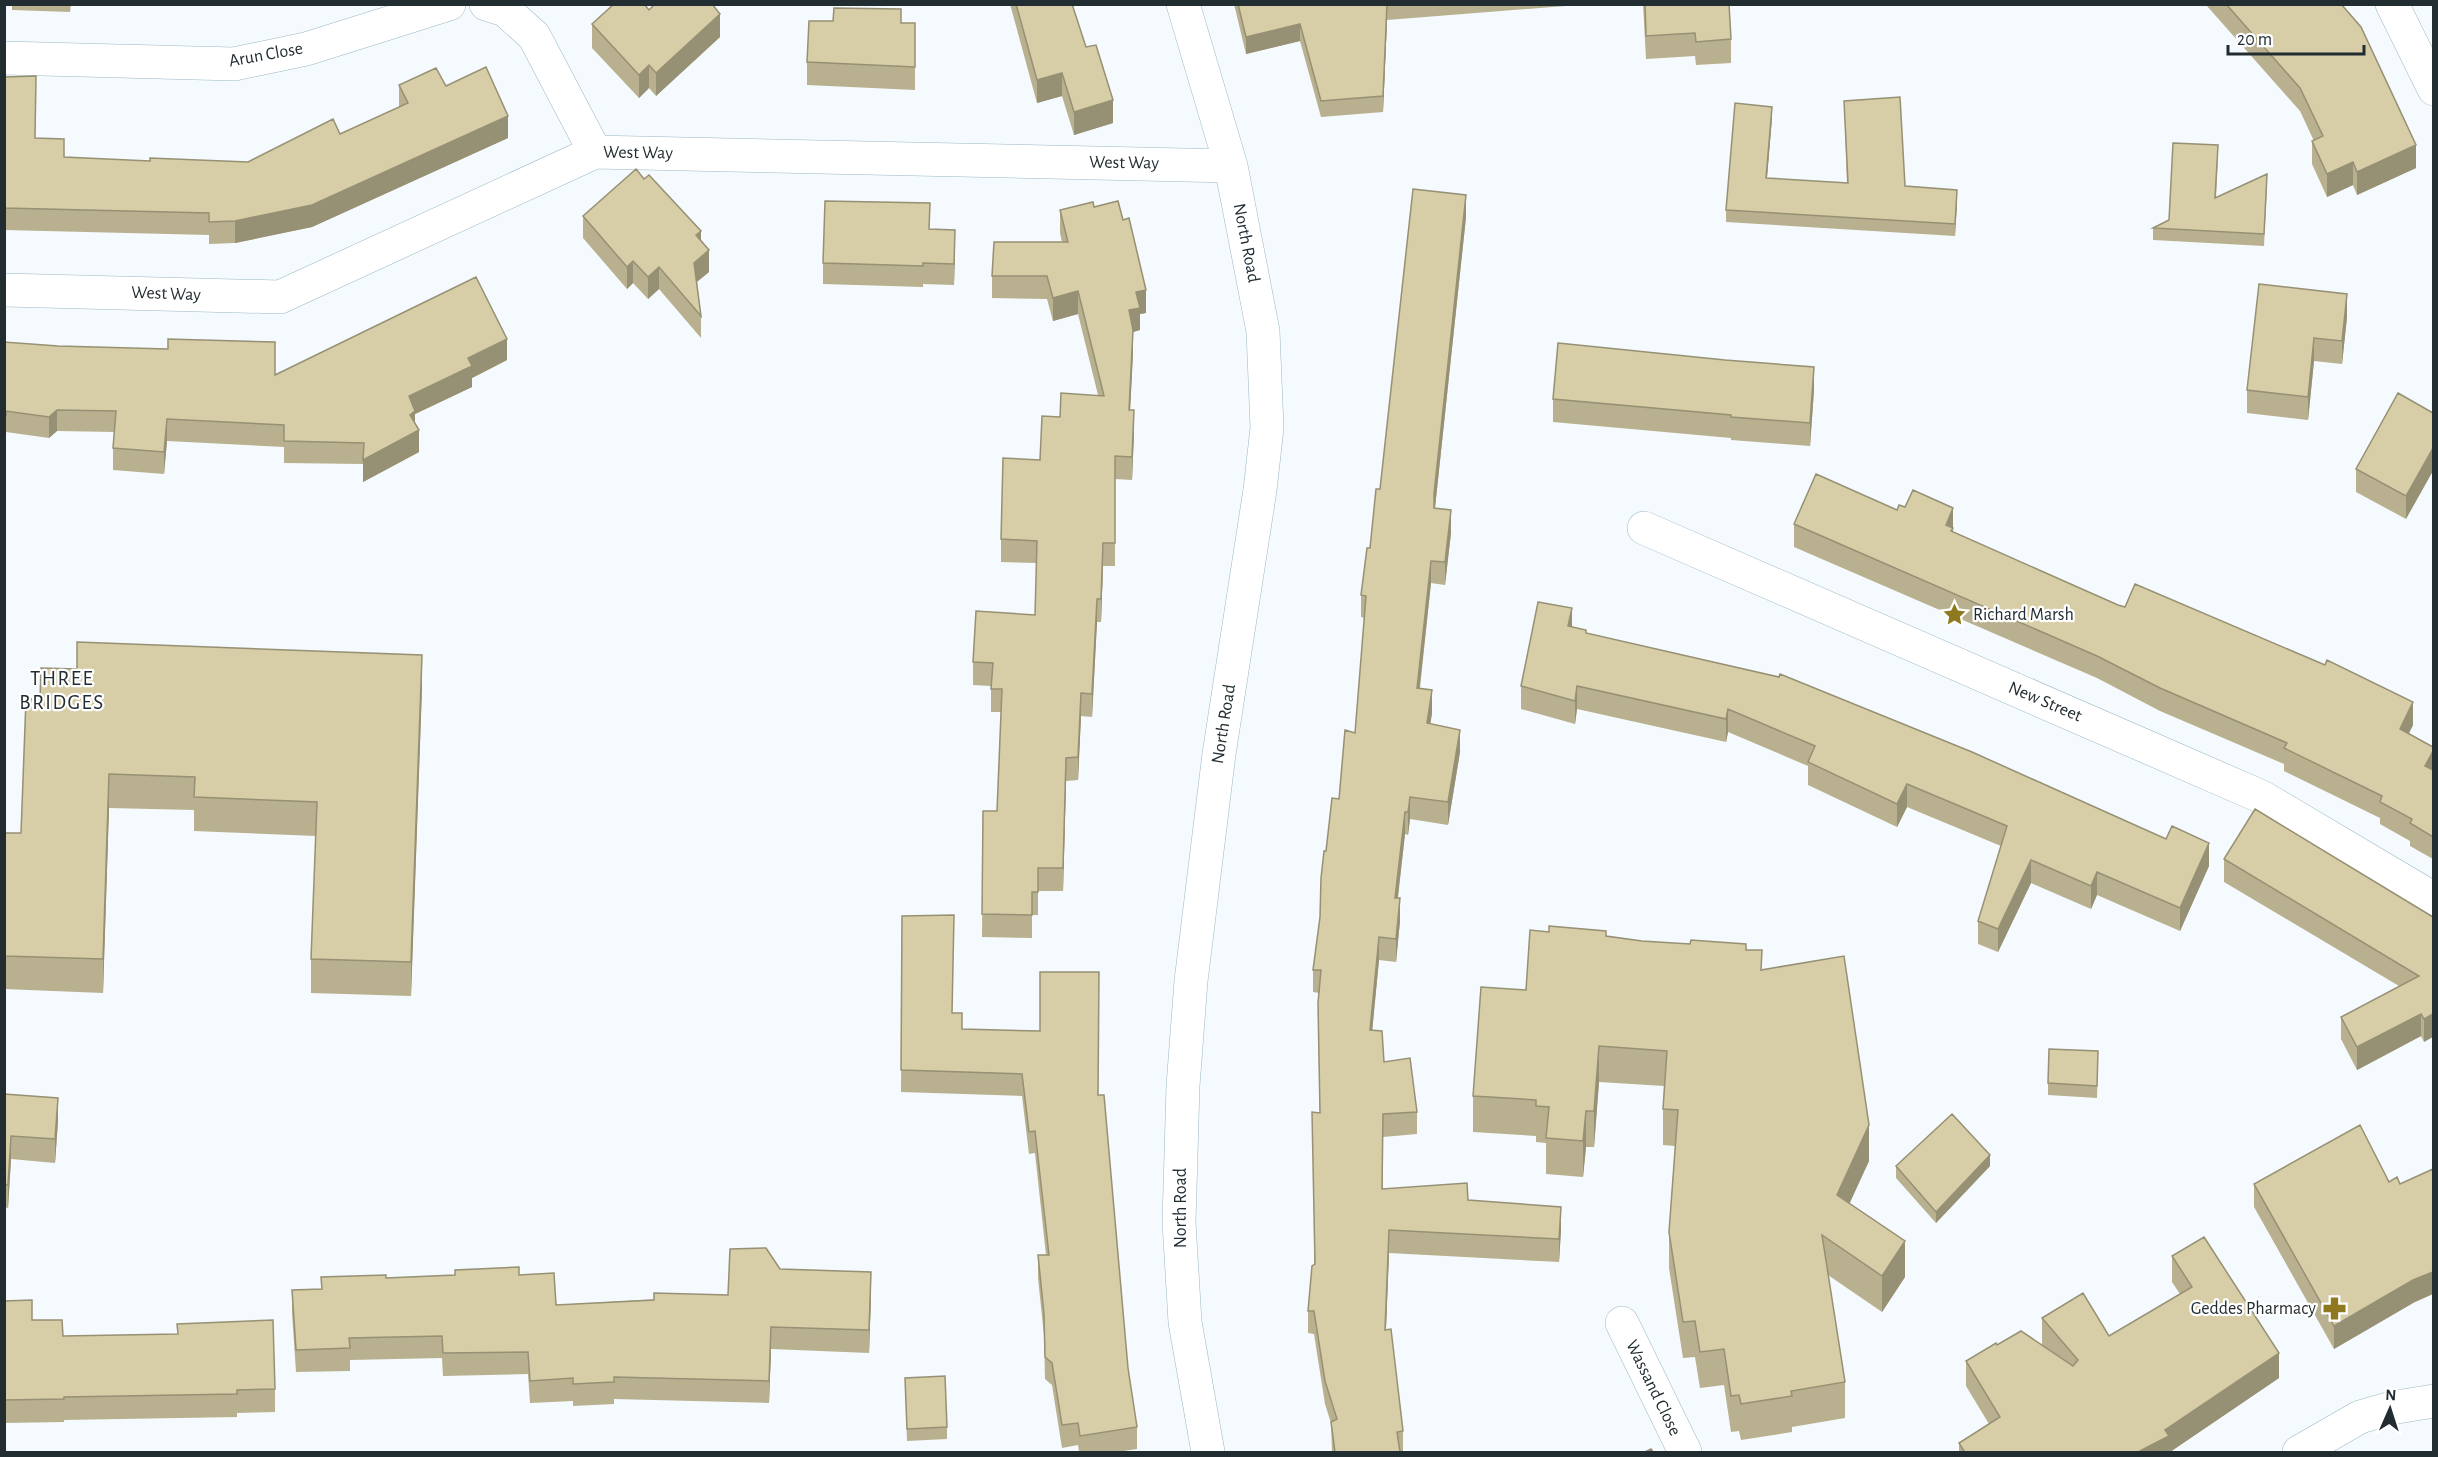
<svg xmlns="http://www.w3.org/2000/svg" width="2438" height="1457" viewBox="0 0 2438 1457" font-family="'Alegreya Sans',sans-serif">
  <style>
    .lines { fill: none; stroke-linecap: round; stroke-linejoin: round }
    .street-casing { stroke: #9cb8c4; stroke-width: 34 }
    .street { stroke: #fff; stroke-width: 33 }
    .wall { fill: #b9b08f }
    .shaded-wall { fill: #969074 }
    .building { fill: #d7cda6; stroke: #969074; stroke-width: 1.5 }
    .labels { text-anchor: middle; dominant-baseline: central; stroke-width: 4.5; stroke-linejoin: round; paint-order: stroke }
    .street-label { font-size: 18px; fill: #222d32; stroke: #fff }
    .poi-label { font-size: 18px; fill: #222d32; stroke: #fff; text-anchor: start }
    .quarter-label { font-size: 21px; letter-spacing: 1.5px; fill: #222d32; stroke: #fff }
  </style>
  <rect width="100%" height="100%" fill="#f4fafd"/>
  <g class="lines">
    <defs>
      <path id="street" d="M486,4L505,10L534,36L595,152
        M1183,4L1231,166L1263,331L1267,428L1260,490L1219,754L1191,981L1183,1086L1179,1222L1185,1322L1208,1452
        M2392,4L2434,89
        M4,58L234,64L306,49L449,4
        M4,290L280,297L595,152L1231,166
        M1644,528L2262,797L2434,899
        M1622,1323L1685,1452
        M2299,1452L2360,1417L2391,1408L2434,1401"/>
    </defs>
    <!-- street casing -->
    <use href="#street" class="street-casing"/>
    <!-- street -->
    <use href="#street" class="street"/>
  </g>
  <!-- wall -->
  <path class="wall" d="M12,4H71L70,12L12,10Z
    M1010,4H1072L1086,47L1113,123L1074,135L1062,96L1037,103Z
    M1234,4H1591L1387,20L1383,112L1321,117L1300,41L1246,54Z
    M1643,4H1729L1731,39V63L1696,65L1695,56L1646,59Z
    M2204,4H2341L2416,168L2357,195L2353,185L2327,197L2312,164V141H2314L2300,111L2207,6Z
    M649,10L720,37L656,96L649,88L639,98L592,48V24Z
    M901,23H915V90L807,85V62Z
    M4,77L35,138L64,157L150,161L248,162L340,134L399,107V85L446,86L508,138L312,227L235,243L209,244V235L4,230Z
    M1844,101L1905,186L1957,202L1955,236L1726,222V210L1772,118L1767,178L1847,183Z
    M2218,157L2216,198L2267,186L2264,246L2153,240V228L2169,220Z
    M1094,207L1146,313L1140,314V330L1133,332V353L1130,410L1134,433L1132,480L1115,479V566H1103L1101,622H1097L1092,717L1081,716L1078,780L1066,781L1063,891H1038V915H1032V938L982,937L983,811H997L1001,712H991V686L973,685V662L1035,615L1037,563L1001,562V539L1060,417L1098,395L1078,314L1053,321L1047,299L992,298V276L1062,242L1060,233V210Z
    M583,216L701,241L709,272L697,282L701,316V338L659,289L648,299L633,283L627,289L583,238Z
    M1466,217L1435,508L1451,533L1448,558L1445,585L1431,583L1420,688L1432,713L1430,724L1460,752L1448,825L1410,819L1408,835L1405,834L1398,898L1400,921L1396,962L1379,960L1372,1031L1384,1062L1417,1112V1134L1383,1137V1189L1468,1200L1561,1230L1559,1262L1389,1253L1386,1330L1403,1431V1452H1332L1331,1423L1325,1404L1314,1334L1308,1333V1311L1314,1264L1320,1113L1318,1026L1319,993L1313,992V970L1320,917L1326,851L1355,733L1365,618L1361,617V595L1380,489Z
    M930,229L955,251L954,285L923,284V287L823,284V263Z
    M2259,284L2347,317L2342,364L2314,361L2308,420L2247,413V390Z
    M4,342L275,375L507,360L472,378V387L415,414V424L419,452L363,482V464L284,463V447L167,441L164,474L113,470V448L114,432L57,431L49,438L6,432V436H4Z
    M1814,390L1810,446L1731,440V438L1553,422V399Z
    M2433,413L2406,519L2356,492V469Z
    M1794,524L1953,531V532L2118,605L2413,725L2409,733L2433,747V859L2410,846V841L2380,824V818L2284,771V764L2160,711L2097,678L1794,547Z
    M1572,626L1586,634L2209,866L2180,931L2097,895L2091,909L2031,883L1998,952L1978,944V921L2001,846L1907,807L1897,827L1808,785V766L1728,732L1726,742L1577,709L1575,724L1521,709V686Z
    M422,688L411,996L311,993V959L316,836L194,831V810L109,808L103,993L4,989V833H21L40,699Z
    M2224,859L2433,917L2424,1042L2421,1036L2357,1070L2341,1039V1017L2399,986L2224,882Z
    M902,916L952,1013L962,1029L1098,1095L1128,1368L1137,1427V1449L1117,1452H1079L1078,1445L1062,1448L1052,1385L1045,1379L1044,1336L1038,1278V1255H1046L1035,1153L1029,1154L1022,1096L901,1092Z
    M1606,936L1642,941L1746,950L1762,970L1869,1161L1849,1203L1905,1277L1882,1312L1828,1275L1845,1382V1418L1792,1427V1432L1741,1440L1739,1431L1731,1432L1724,1385L1700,1388L1695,1357L1683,1358L1669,1268V1232L1675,1146L1663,1145V1109L1664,1086L1599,1082L1594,1147H1586L1583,1177L1546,1174V1143L1536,1142V1136L1473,1132V1096L1526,990Z
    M2098,1063L2097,1098L2048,1095V1083Z
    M4,1094L58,1121L55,1163L11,1159L8,1208L4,1207Z
    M1896,1166H1990L1936,1223L1896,1178Z
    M2254,1184L2413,1303L2334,1349L2254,1207Z
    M2172,1256L2279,1378L2170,1452H1959V1443L1989,1424L1966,1386V1361L1997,1345L2044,1347L2042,1344V1318L2109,1336L2180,1294L2172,1282Z
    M780,1269L871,1295L869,1353L771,1349L769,1403L614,1399V1404L573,1406V1401L530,1403L528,1374L443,1376L442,1358L350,1360V1371L296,1372L292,1313V1290L321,1289L386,1278L519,1275L556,1305L728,1295Z
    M4,1301L32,1320L63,1336L275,1389V1412L237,1413V1417L64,1420V1422L4,1423Z
    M905,1378L947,1427V1439L907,1441Z"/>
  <!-- shaded-wall -->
  <path class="shaded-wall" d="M1387,4V20L1383,112V96Z
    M720,14V37L656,96V73Z
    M1300,24V41L1246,54V37Z
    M649,65V88L639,98V75Z
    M1062,73V96L1037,103V80Z
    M1113,100V123L1074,135V112Z
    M1772,107V118L1766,189V178Z
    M508,116V138L312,227L235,243V221Z
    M2416,145V168L2357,195V172Z
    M2353,162V185L2327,197V174Z
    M1957,190V202L1955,236V224Z
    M1466,195V217L1434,517V494Z
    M955,230V251L954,285V264Z
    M701,231V253L696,235Z
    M709,250V272L694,284V263Z
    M633,261V283L627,289V267Z
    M659,267V289L648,299V277Z
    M1146,290V313L1140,314V330L1133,332V353L1129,433V310L1136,292Z
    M1078,291V314L1053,321V298Z
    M2347,294V317L2342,364V341Z
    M2314,338V361L2308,420V397Z
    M507,339V360L472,378V387L415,414V432L419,430V452L363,482V460L409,396L468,358Z
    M1814,367V390L1810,446V423Z
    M57,410V431L49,438V417Z
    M1134,410V433L1132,480V457Z
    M167,419V441L164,474V452Z
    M2433,448V471L2406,519V496Z
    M1953,508V551L1946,525Z
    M1451,510V533L1445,585V562Z
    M1103,543V566L1101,622V599Z
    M1431,561V583L1417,710V688Z
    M1097,599V622L1092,717V694Z
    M1572,608V632L1568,626Z
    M422,655V688L411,996V962Z
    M1577,686V709L1575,724V701Z
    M1432,690V713L1427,746V723Z
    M1081,693V716L1078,780V757Z
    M2413,702V725L2400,751V729Z
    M1728,709V732L1726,742V719Z
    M1460,730V752L1448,825V802Z
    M2433,751V774L2425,766Z
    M1066,758V781L1063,891V868Z
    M109,774V808L103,993V959Z
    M1907,784V807L1897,827V804Z
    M1410,797V819L1408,835V812Z
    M1405,812V834L1395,920V898Z
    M2209,843V866L2180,931V908Z
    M2031,860V883L1998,952V929Z
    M2097,872V895L2091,909V886Z
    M1400,898V921L1396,962V939Z
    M1379,937V960L1370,1053V1030Z
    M2421,1014V1036L2357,1070V1047Z
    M2433,1014V1037L2424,1042V1019Z
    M1599,1046V1082L1594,1147V1111Z
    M58,1098V1121L55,1163V1139Z
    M1586,1111V1147L1583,1177V1141Z
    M1869,1125V1161L1837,1231V1195Z
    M11,1136V1159L8,1208V1185Z
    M1990,1155V1166L1936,1223V1212Z
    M1561,1207V1230L1559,1262V1239Z
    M1389,1230V1253L1385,1352V1330Z
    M1905,1241V1277L1882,1312V1276Z
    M871,1272V1295L869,1353V1330Z
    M2433,1272V1294L2413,1303L2334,1349V1326L2413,1280Z
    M771,1327V1349L769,1403V1381Z
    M2279,1353V1378L2170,1452H2138L2165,1430Z"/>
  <!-- building -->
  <path class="building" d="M614,4H644L649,10L655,4H712L720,14L656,73L649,65L639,75L592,24Z
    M1016,4H1072L1086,47L1096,45L1113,100L1074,112L1062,73L1037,80Z
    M1238,4H1387L1383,96L1321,101L1300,24L1246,37Z
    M1645,4H1729L1731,39L1696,42L1695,33L1646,36Z
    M2226,4H2341L2361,27L2416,145L2357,172L2353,162L2327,174L2312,141L2323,136L2300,88Z
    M834,8L901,9V23H915V67L807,62L809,21H833Z
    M486,67L508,116L312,205L235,221L209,222V213L4,208V77L36,76L35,138L64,139V157L150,161V158L248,162L333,119L340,134L408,103L399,85L436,68L446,86Z
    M1900,97L1905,186L1957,190L1955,224L1726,210L1735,103L1772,107L1766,178L1848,183L1844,101Z
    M2173,143L2218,145L2215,198L2267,174L2264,234L2153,228L2169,220Z
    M636,169L644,179L649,175L701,231L696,235L709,250L694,263L701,316L659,267L648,277L633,261L627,267L583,216Z
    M1413,189L1466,195L1434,494V508L1451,510L1445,562L1431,561L1417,688L1432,690L1427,723L1460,730L1448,802L1410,797L1408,812H1405L1395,898H1400L1396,939L1379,937L1370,1030L1382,1031L1384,1062L1410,1058L1417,1112L1383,1114L1382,1189L1467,1183L1468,1200L1561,1207L1559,1239L1389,1230L1385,1330L1391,1329L1403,1431L1397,1432L1400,1452H1335L1331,1422L1337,1419L1325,1381L1314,1311H1308L1312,1266L1315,1264L1312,1112L1320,1113L1318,1003L1321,970H1313L1320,917L1321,878L1324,851H1326L1332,798L1339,799L1345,730L1355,733L1366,596L1361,595L1367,548H1370L1376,489H1380Z
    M825,201L930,203L929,229L955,230L954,264L923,263V266L823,263Z
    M1118,201L1123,220L1129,218L1146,290L1136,292L1140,308L1129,310L1133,330L1129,410H1134L1132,457L1115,456V543H1103L1101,599H1097L1092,694L1081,693L1078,757L1066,758L1063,868H1038V892H1032V915L982,914L983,811H997L1002,689H991L993,663L973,662L976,611L1035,615L1037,541L1001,539L1003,458L1040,460L1042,416L1060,417L1061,393L1104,396L1078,291L1053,298L1047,276H992L994,242H1068L1060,210L1093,202L1094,207Z
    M476,277L507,339L468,358L472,366L409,396L415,411L410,415L419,430L363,460L364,443L284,441V425L167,419L164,452L113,448L116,411L57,410L49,417L6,411V415H4V342L58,346L168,349V339L275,342V375Z
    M2259,284L2347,294L2342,341L2314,338L2308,397L2247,390Z
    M1558,343L1725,360L1814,367L1810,423L1731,417V415L1553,399Z
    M2398,393L2433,413V448L2406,496L2356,469Z
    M1816,474L1897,510L1899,505L1905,507L1913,490L1953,508L1946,525L1953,528L1951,531L2118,605L2125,607L2135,584L2325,665L2327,660L2413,702L2400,729L2433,747V751L2425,766L2433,770V837L2410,823L2412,819L2380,802L2382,796L2284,748L2287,743L2160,688L2097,656L1794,524Z
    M1538,602L1572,608L1568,626L1586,630V633L1779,677L1780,674L1972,752L2166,839L2172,826L2209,843L2180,908L2097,872L2091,886L2031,860L1998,929L1978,921L2007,826L1907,784L1897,804L1808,762L1815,746L1728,709L1726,719L1577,686L1575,701L1521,686Z
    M77,642L422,655L411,962L311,959L317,802L194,797L195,777L109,774L103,959L4,956V833H21L26,699H40L41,668L77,669Z
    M2255,809L2433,917V1014L2424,1019L2421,1014L2357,1047L2341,1017L2419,976L2224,859Z
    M954,915L952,1013H962V1029L1040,1031V972H1099L1098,1095H1104L1128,1368L1137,1427L1080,1436L1078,1423L1062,1425L1052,1363L1045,1357L1044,1314L1038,1255H1049L1035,1131L1029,1132L1022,1074L901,1070L902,916Z
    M1549,926L1606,931V936L1642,941L1690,944L1691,940L1746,944V950H1762L1761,970L1844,956L1869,1125L1837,1195L1905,1241L1882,1276L1822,1235L1845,1382L1791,1391L1792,1396L1741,1404L1739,1395L1731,1396L1724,1349L1700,1352L1695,1321L1683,1322L1669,1232L1678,1110L1663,1109L1667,1051L1599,1046L1594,1111H1586L1583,1141L1546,1138L1549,1107L1536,1106V1100L1473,1096L1481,987L1526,990L1530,930L1549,932Z
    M2049,1049L2098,1051L2097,1086L2048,1083Z
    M4,1094L58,1098L55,1139L11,1136L8,1185L4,1184Z
    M1952,1114L1990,1155L1936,1212L1896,1166Z
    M2360,1125L2389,1182L2397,1177L2400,1184L2433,1169V1272L2413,1280L2334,1326L2254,1184Z
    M2204,1237L2279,1353L2165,1430L2169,1436L2138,1452H1962L1964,1451L1959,1443L2000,1417L1966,1361L1996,1343L1997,1345L2021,1331L2073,1366L2078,1360L2042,1318L2083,1293L2109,1336L2192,1287L2172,1256Z
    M766,1248L780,1269L871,1272L869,1330L771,1327L769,1381L614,1377V1382L573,1384V1378L530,1381L528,1352L443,1353L442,1336L349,1338L350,1348L296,1350L292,1290L322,1289L321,1277L386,1275V1278L455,1275V1270L519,1267V1275L554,1273L556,1305L654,1300V1293L728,1295L730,1249Z
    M32,1300V1320H62L63,1336L178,1334L177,1324L273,1320L275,1389L237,1390V1394L64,1397V1399L4,1400V1301Z
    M945,1376L947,1427L907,1429L905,1378Z
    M1651,1449L1653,1452H1645Z"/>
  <!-- icons -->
  <defs>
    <symbol id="sight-bare" viewBox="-9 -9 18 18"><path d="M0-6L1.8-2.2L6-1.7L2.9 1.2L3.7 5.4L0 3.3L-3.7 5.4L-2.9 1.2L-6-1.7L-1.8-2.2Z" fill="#8e791e" stroke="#fff" stroke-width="2.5" paint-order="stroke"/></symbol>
    <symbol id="pharmacy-bare" viewBox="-9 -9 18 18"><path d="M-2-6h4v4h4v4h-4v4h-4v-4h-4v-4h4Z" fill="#8e791e" stroke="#fff" stroke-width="2.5" paint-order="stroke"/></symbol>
  </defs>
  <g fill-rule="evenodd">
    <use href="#sight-bare" x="1938" y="598" width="33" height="33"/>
    <use href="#pharmacy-bare" x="2318" y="1292" width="33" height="33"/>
  </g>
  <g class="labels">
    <!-- street labels -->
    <g class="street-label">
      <text transform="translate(266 55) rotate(-10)">Arun Close</text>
      <text transform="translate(638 153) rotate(1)">West Way</text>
      <text transform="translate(1124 163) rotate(1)">West Way</text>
      <text transform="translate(1246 243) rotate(79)">North Road</text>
      <text transform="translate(166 294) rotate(2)">West Way</text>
      <text transform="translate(2045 702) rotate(23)">New Street</text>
      <text transform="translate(1224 724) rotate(-81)">North Road</text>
      <text transform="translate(1181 1208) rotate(-90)">North Road</text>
      <text transform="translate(1653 1388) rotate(64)">Wassand Close</text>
    </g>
    <!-- poi labels -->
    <g class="poi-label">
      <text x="1973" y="615">Richard Marsh</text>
      <text x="2316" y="1309" text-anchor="end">Geddes Pharmacy</text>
    </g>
    <!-- quarter labels -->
    <g class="quarter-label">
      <text x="62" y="678">THREE<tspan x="62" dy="24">BRIDGES</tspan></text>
    </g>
  </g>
  <!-- border -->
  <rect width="2438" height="1457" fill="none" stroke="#222d32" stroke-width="12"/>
  <!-- north arrow -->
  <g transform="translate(2390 1409) rotate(3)" stroke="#ffffff" stroke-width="4.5" paint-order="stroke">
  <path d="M0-4.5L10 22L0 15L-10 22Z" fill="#222d32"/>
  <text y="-9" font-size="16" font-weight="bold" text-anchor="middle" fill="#222d32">N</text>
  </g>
  <!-- scale -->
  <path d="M2228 45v9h136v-9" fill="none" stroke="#222d32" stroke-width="3"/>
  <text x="2237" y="45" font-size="18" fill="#222d32" stroke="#ffffff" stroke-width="4.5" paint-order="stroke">20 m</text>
</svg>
